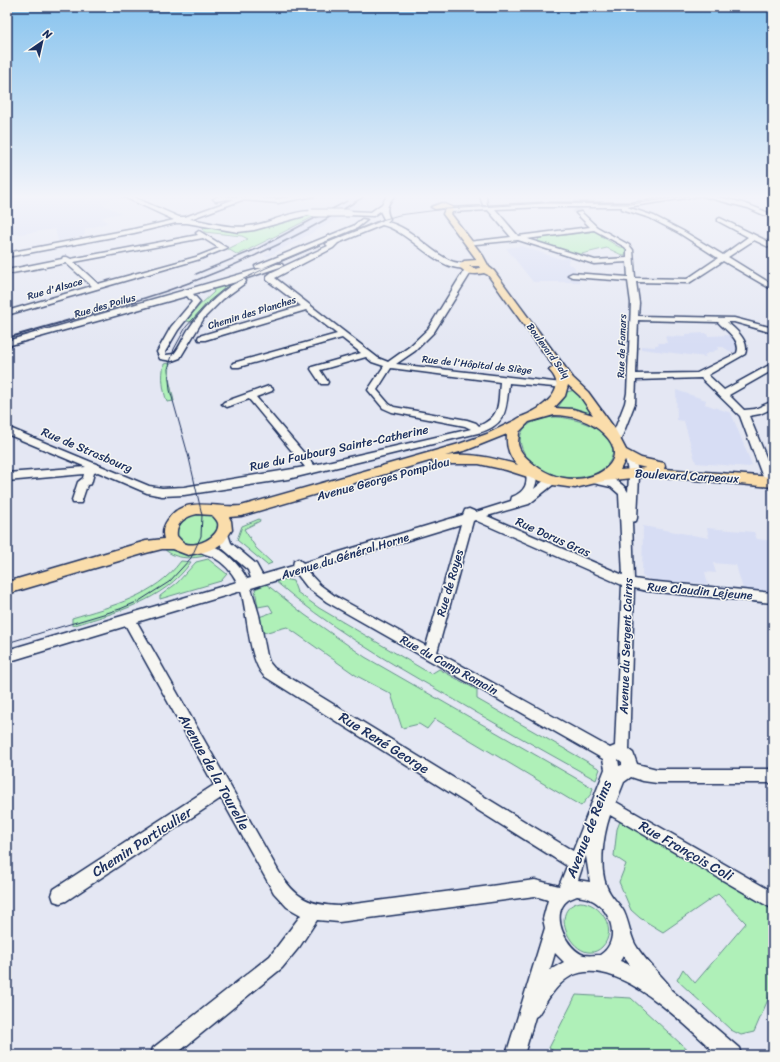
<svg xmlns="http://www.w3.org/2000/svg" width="780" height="1062" viewBox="0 0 780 1062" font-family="Sriracha,sans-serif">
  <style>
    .built { fill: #d7ddf4 }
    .green { fill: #aff0b8; stroke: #65908b }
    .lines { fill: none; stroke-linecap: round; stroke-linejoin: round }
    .minor-tunnel { stroke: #bcc2d5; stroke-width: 7; stroke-dasharray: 7 3.5; stroke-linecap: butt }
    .minor-casing { stroke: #1b2f5e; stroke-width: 3 }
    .major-casing { stroke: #1b2f5e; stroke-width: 3 }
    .minor { fill: #f6f6f2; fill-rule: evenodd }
    .major { fill: #faddab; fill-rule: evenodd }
    .tram { stroke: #1b2f5e; stroke-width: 1 }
    .rail-far1 { stroke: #1b2f5e; stroke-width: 1.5 }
    .rail { stroke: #1b2f5e; stroke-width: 2 }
    .minor-bridge-casing { stroke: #1b2f5e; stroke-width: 9; stroke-linecap: butt }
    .minor-bridge { stroke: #f6f6f2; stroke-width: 7 }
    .labels { text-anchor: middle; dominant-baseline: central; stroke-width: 3; stroke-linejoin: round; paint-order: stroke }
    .far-street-label { font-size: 10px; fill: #1b2f5e; stroke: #f6f6f2 }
    .street-label { font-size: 12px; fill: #1b2f5e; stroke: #f6f6f2 }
    .near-street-label { font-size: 14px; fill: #1b2f5e; stroke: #f6f6f2 }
  </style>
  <rect width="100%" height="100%" fill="#e4e7f3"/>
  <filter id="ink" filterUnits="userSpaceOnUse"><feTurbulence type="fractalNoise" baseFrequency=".025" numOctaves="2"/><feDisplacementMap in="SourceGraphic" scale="8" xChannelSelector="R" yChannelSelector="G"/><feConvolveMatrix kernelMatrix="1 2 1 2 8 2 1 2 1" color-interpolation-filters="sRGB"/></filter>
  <g filter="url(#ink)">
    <!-- built -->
    <path class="built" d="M7,196H79L85,197L88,201L100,196H119L102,204L121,213L102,217L108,223L85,229L84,236L58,241L55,229L7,236Z
      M350,196H372L336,220L269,256H263L271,252L259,245Z
      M521,246L561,259H564L566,257H569L568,264L574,266L580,282H533L506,248Z
      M706,333L708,336L730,335L741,346L735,352H731L723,347H718L719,349L704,355L706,357L641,349V346L655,347V345H659L658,343H667L665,336L685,337V334Z
      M676,390L706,400L705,404L731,413L752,465L749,467L696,463L684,421L677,420Z
      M643,526L709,538L707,528L754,532L757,539L773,541V592L743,589L736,565L713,563L716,573L705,572L708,584L651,580L642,576Z"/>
    <!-- green -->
    <path class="green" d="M317,215L238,255L228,249L248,239L242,236L204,232L203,227C216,229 230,233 244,231C269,228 292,216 317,215Z
      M589,230L597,231L606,236H601L619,247H624L626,249V255L624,256L607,248L577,255L534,241H538L539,238L590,232Z
      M246,278L226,291L194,322L186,321L199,306L214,292L212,288Z
      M170,363L169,379L174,401L167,402C163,390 161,377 164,364Z
      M575,390L592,412V413L590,414L558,407L564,399L566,392Z
      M555,417C575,417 625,432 610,461C605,469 596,474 587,476C532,489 486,422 555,417Z
      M195,514C199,514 206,513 210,514C234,522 205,552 184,542C165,532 184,518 195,514Z
      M259,519L260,521L244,529L256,548L272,563L267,565L237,540L242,526Z
      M167,547L190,554L206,553L212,554C195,559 176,561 163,548Z
      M208,559L227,574L221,581L160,599V596L177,583L196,562Z
      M181,561L191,562C163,602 116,612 72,626V618C112,606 155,596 181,561Z
      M284,579L293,581L297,592L319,608L431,674L439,669L477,690V699L600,769L596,780C544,751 492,722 441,692C383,659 326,625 275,581Z
      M266,584L305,615L365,657L593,788L591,794L581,806L435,719L427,729L419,724L402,728L391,694L357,676L287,627L263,633L259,617L273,612L269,605L258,607L255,589Z
      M621,819L773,908V988L754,1032L741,1035L731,1030L677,980L683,969L695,983L746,923L718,894L663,932L640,918L631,910L619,882L626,864L614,856L617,829Z
      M580,902C600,902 619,930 602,947C579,970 543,910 580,902Z
      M576,995L631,998L693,1055H560L549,1048Z"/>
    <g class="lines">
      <!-- minor-tunnel -->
      <path class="minor-tunnel" d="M575,209L579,213"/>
      <defs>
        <path id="minor" d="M122,196H131L179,217H185L235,199H226L216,201L213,199L219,196L278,199L296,196H314L278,203L242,200L190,219C221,224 235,232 267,222C277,219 307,207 315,213L254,230L238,232L187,223H176L134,233L7,257V253L134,229L174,220Z
          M387,196H394C387,205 385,209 390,219L387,222C413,228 428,251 451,261C456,263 461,263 467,264V268C438,273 410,231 382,225L338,243L333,248L275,278L378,358L388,362L409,347L428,329L465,269H471L472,271L434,332L415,351L396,364L562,383L566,386L565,388L509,383C506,408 508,425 478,433L288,479L184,495L162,496L147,493L98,472L94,473L91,484L87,485L81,503H73L72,500L78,482L83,478L84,474L7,481V473L86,467L7,434V427L149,486L162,488L184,487L305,467L249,399L227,407L222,404L224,402L269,386L273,389L272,391L256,397L314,465L471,429L465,426L392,412L383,408L368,390L384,366L372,362L366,357L320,370L328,382L327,384H321L311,369L312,367L361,353L342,338L239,367H233L232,365L233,363L337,334L306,310L205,340H199L198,338L199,336L301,306L267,280V276L272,272L328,246L326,244L327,243L382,221L384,219L380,211L373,216L349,215L346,213L349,211L371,212L382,204ZM391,368L500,382C498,402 502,416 479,426L476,423L467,420L394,407L389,404L377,390Z
          M480,196H486L487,205H483Z
          M679,196H699L627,207L654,216L683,231L723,255L748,237L718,221V219L720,218L773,244V249L754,240L728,257L773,285V290L723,261L689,283L636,282L639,303L638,316L734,318L773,328V333L734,322H727C736,330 750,341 745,354L708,375L724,390L773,363V370L729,395L744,410L755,409L773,401V408L760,414L749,416L773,474V484L769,483L762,475L740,416L701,378L636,380L635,403L621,439L619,441H613L611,439L625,403L627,393L631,303L628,281L572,277L568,275L572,273L628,277L627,262L594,264L518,240L466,245V243L468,242L511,237L488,210L450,212L447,210L450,208L542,203H631ZM542,207H622V209L650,218L679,233L718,258L687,279L635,278L633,250L629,245L597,227L581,212L576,213L590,227L518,236L495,209ZM594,230L625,247L627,250V258L595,260L527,239ZM638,320L718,322C725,330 742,340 737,353L697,373L636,374Z
          M702,196C727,196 751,205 773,215V219L748,208Z
          M362,219L367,220L357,228L262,268H256L255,266L353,226Z
          M199,231L227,248L200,259L7,315V311L92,286L66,263L7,274V270L62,259L63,257H67L71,259L198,235L196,233ZM203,238L219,248L196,257L98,284L74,262Z
          M276,264H282L283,266L244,279L246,281L245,283L223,299L204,318L180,358L172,361L160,359L157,352L171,327L192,302L187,296L7,346V341ZM236,282C217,295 201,310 188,330C183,338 180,347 174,354L166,355L165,352L178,330L200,302L193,294Z
          M630,455L635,458L639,476L637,518L636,521L632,522L634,579L647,581L773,593V603L647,591L634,588L629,750L633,753L637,764L657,769H773V783H657L643,781L631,777L624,782L616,802L773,892V909L610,815C603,836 597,873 610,893C614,900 620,904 624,912C629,923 630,934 635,944C642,957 658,972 668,984L671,990L739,1048L741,1055H718C687,1027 617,953 571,976C556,984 547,1001 538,1015L535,1017L524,1055H506L545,928L543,919L548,900L535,896L339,922L317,920L300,946L282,968L175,1055H151L153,1048L270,956L301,915L287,907L274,893L221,798L66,901L60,903L54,901L52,895L54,889L214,785L126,626L7,662V650L237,582C232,572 224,563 213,557C208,554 200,554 197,548L199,545C216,539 240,565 247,579L251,578L248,570L222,548L217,534L219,531L223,530L227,531L231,543L256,564L262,575L293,566L294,561L298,559L303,563L463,515L465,510L469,509L476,512L511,501L512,497C525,492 530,482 524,469L529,466L533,467C537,474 538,480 534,489C541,483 549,475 558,477L559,480L529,504L487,516L623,575L619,494L611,487L593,483L592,480L593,477C606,474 622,481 628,492L629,476L625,458ZM475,520L622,585L615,746L610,748L437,652L473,521ZM461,524L426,646L335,596L320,585L307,571ZM297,574L307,587L327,602L603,759L605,769L573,851L274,668L269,662L267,656L259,615L251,588ZM241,591C248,614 248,659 264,676L567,866L559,886L535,880L339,906C308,905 296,898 279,872L137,622ZM618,759L622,762V765L619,766ZM586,856L590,882L578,880ZM577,896C581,897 586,897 590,899C611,908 622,941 600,955C595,955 589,956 584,955C566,949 549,914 568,900C571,898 575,897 577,896ZM555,953L564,962L550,970ZM623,956L630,965L620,961Z"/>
        <path id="major" d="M442,203L454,208L451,214L483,256L489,267L494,271L573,378L588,392L615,429L626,450L641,458L664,463L665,466L664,469L773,477V487L651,476L604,481L575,488L553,485L506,470L479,464H452L438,466L434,465L432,462L433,460L241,516L229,517L231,521L232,530L224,542L215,548L204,552L188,555L172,549H162L146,553L7,594V582L146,541L164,539C162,532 163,527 167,521C183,494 216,509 241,506L459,444L487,434L516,420C521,416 525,416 530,413C540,409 560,394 556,381C555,377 552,373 549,370L554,367L488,275L484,273C475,275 466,275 459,266L464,261L477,260L443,214L445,209L442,208L435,209L431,207ZM469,266H479L480,268L474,269ZM568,385L580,396L593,415L573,409L554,408L565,396ZM554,415C573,415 591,421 604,434C630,459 600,479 575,479C558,479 542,472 530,461C525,457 519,450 518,444C518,440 519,435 519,432L529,422ZM507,434C506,446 509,457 518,465C494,458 470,452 445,456L467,450ZM625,460L634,465L646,468L620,470ZM197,514L212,515C214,517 217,520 218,523C221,537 194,549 184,543C181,541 179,538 177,536C175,523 186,516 197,514Z"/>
      </defs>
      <!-- minor casing -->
      <use href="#minor" class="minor-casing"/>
      <!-- major casing -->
      <use href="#major" class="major-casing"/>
      <!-- minor -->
      <use href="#minor" class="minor"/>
      <!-- major -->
      <use href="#major" class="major"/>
      <!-- tram -->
      <path class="tram" d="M7,643L120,609L139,601L169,582L191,558L201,536L202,515L189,458L170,390L168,369L174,349L186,327L208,302L225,288L266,268L375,222L399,215L446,209L545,203L631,204L688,196"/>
      <!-- rail-far1 -->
      <path class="rail-far1" d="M196,274L259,248L347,201
        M132,302C215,277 292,242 365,196"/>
      <!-- rail -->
      <path class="rail" d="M7,338L136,301"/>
      <defs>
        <path id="minor-bridge" d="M312,213H349"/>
      </defs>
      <!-- minor-bridge casing -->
      <use href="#minor-bridge" class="minor-bridge-casing"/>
      <!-- minor-bridge -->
      <use href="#minor-bridge" class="minor-bridge"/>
    </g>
  </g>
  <!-- sky -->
  <linearGradient id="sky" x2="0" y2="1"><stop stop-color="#87c3ee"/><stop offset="0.57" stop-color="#f3f4fa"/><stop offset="1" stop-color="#f3f4fa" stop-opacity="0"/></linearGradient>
  <rect width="780" height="345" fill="url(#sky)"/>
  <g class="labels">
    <!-- far-street labels -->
    <g class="far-street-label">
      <text transform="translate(55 289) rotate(-16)">Rue d'Alsace</text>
      <text transform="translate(105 306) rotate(-16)">Rue des Poilus</text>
      <text transform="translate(252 313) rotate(-17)">Chemin des Planches</text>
      <text transform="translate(622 346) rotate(-88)">Rue de Famars</text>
      <text transform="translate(548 351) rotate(54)">Boulevard Saly</text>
      <text transform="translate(477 365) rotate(6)">Rue de l'Hôpital de Siège</text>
    </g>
    <!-- street labels -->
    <g class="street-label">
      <text transform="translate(339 448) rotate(-12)">Rue du Faubourg Sainte-Catherine</text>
      <text transform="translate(87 450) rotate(23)">Rue de Strasbourg</text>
      <text transform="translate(687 476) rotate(3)">Boulevard Carpeaux</text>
      <text transform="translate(383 479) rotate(-15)">Avenue Georges Pompidou</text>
      <text transform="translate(553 537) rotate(24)">Rue Dorus Gras</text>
      <text transform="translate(345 556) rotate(-17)">Avenue du Général Horne</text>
      <text transform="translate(450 583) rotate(-74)">Rue de Royes</text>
      <text transform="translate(700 591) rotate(5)">Rue Claudin Lejeune</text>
      <text transform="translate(626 646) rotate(-88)">Avenue du Sergent Cairns</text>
      <text transform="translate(449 665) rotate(29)">Rue du Camp Romain</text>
    </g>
    <!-- near-street labels -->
    <g class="near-street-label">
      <text transform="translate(384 743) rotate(32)">Rue René George</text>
      <text transform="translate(214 772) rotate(61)">Avenue de la Tourelle</text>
      <text transform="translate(589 829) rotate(-69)">Avenue de Reims</text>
      <text transform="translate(142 842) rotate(-33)">Chemin Particulier</text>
      <text transform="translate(686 851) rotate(30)">Rue François Coli</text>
    </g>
  </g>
  <!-- margin -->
  <rect width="780" height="1062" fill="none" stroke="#f6f6f2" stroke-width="24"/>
  <rect x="12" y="12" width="756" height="1038" fill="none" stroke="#1b2f5e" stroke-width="1.5" filter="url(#ink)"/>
  <!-- north arrow -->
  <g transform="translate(42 42) rotate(34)" stroke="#f6f6f2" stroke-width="3" paint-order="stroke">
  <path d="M0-3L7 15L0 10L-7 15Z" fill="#1b2f5e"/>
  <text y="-6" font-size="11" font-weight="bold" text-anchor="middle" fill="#1b2f5e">N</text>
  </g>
</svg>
